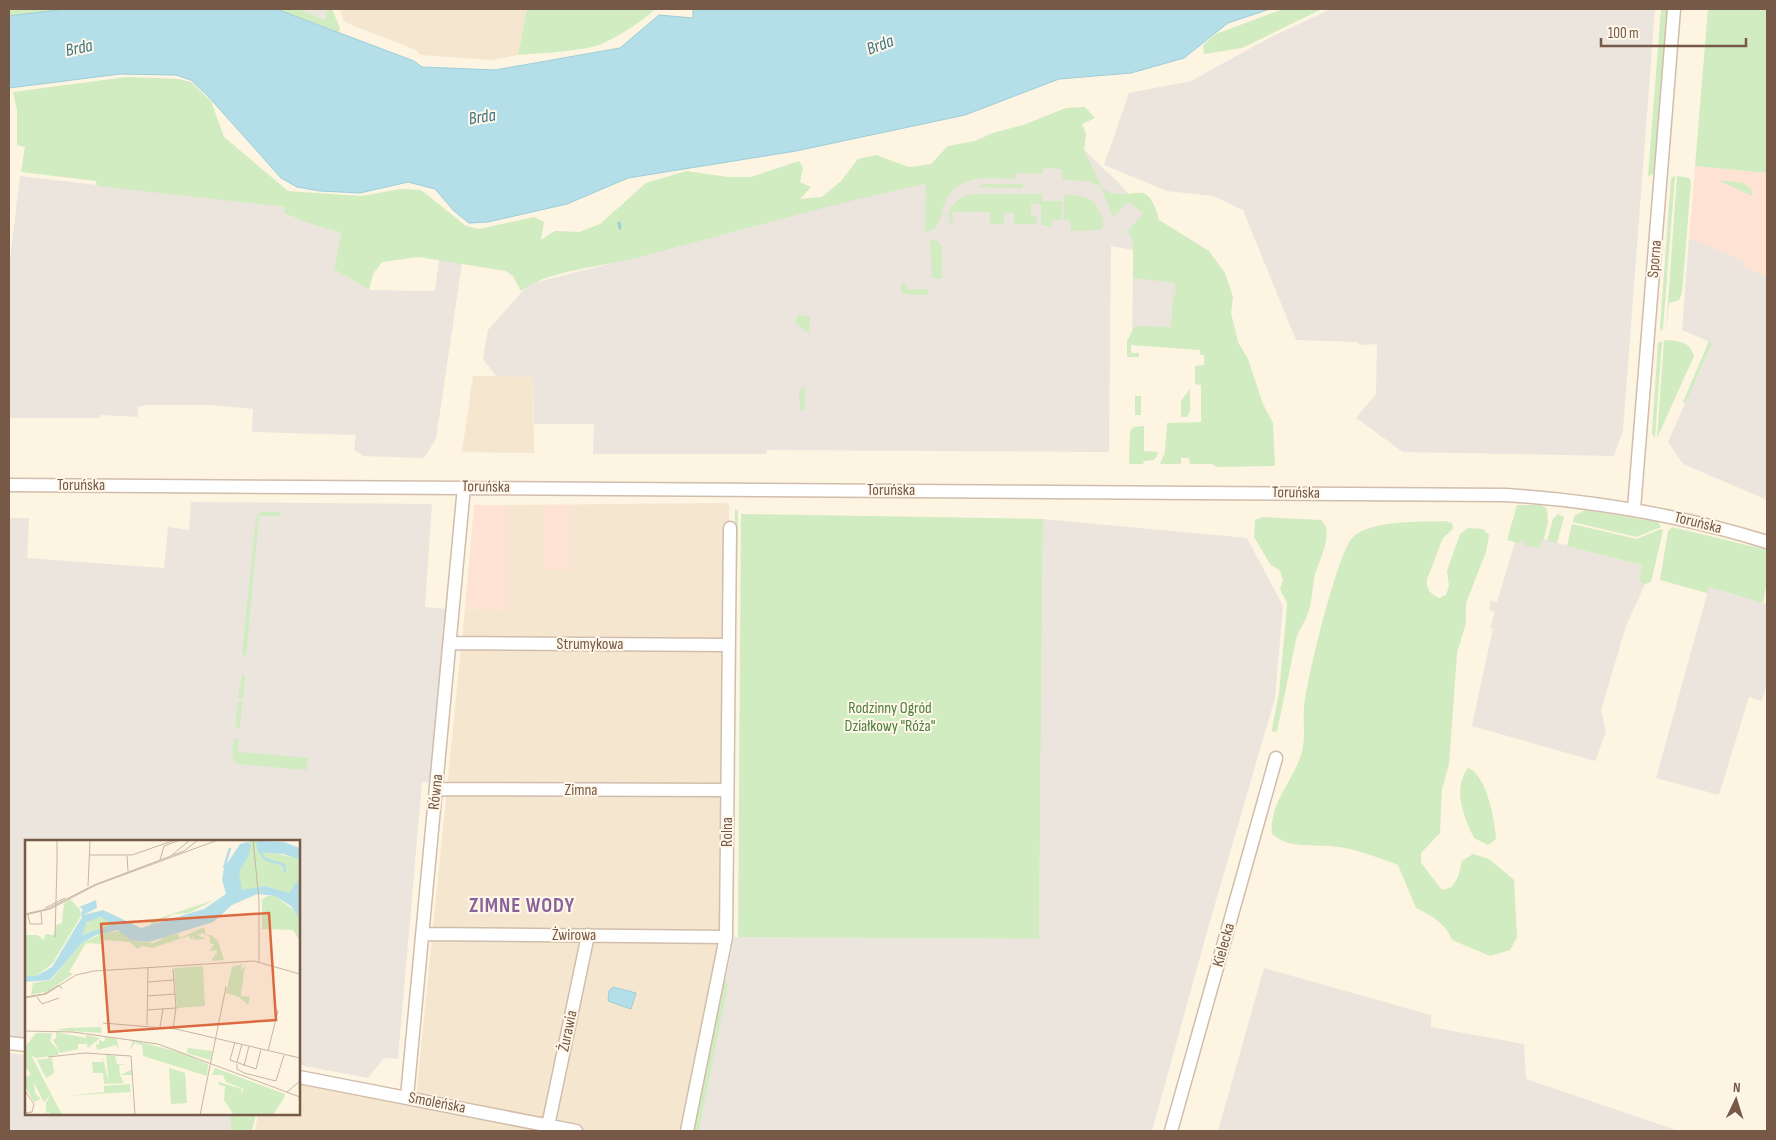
<svg xmlns="http://www.w3.org/2000/svg" width="1776" height="1140" viewBox="0 0 1776 1140" font-family="'Sofia Sans Condensed',sans-serif">
  <style>
    .residential { fill: #f5e6d0 }
    .commercial { fill: #fee3d5 }
    .industrial { fill: #ece5dd }
    .green { fill: #d0ecc0 }
    .water { fill: #b5dfe8; stroke: #9bceda }
    .lines { fill: none; stroke-linecap: round; stroke-linejoin: round }
    .stream { stroke: #9bceda; stroke-width: 3 }
    .minor-casing { stroke: #d1bdab; stroke-width: 15 }
    .minor { stroke: #fff; stroke-width: 12 }
    .labels { text-anchor: middle; dominant-baseline: central; stroke-width: 4; stroke-linejoin: round; paint-order: stroke }
    .street-label { font-size: 16px; fill: #765947; stroke: #fff7e9 }
    .park-label { font-size: 16px; fill: #4e7d3e; stroke: #fff7e9 }
    .water-label { font-size: 18px; font-style: italic; fill: #3d7684; stroke: #fff7e9 }
    .district-label { font-size: 21px; font-weight: bold; letter-spacing: 1px; fill: #89629a; stroke: #fff7e9 }
    .inset-river { fill: none; stroke: #b5dfe8; stroke-width: 2.5 }
    .inset-road { fill: none; stroke: #c7b6a4; stroke-width: 1 }
    .view { fill: #dc6a41; fill-opacity: 0.15; stroke: #dc6a41; stroke-width: 2.5 }
    .inset-edge { fill: none; stroke: #765947; stroke-width: 2.5 }
  </style>
  <rect width="100%" height="100%" fill="#fdf4e2"/>
  <!-- residential -->
  <path class="residential" d="M340,9H527L518,55L491,60L420,55L416,50L347,23L343,20Z
    M473,376L533,377L534,453L462,452Z
    M729,503L725,935L685,1131H255L258,1114H299V1077L416,1098L465,608L509,610V505Z"/>
  <!-- commercial -->
  <path class="commercial" d="M1695,166L1767,173V279L1765,276L1741,267L1743,261L1689,238Z
    M474,505H509V610L465,608Z
    M543,505H571L570,571L543,570Z"/>
  <!-- industrial -->
  <path class="industrial" d="M298,9H327L325,21Z
    M1331,9H1655L1623,430L1614,456L1403,452L1356,418L1376,394L1377,344L1359,345L1357,342L1296,340L1243,210L1213,196L1167,191L1104,165L1129,93L1191,81L1267,39Z
    M1084,150L1118,182L1128,193V202L1145,213L1133,240V250L1111,246L1109,452L767,450L766,454H593L594,424H534L533,377L496,376L483,359L488,330L529,284L681,246L848,200Z
    M20,176L286,207L284,213L305,222L341,233L334,269L369,290L435,291L439,259L462,263L436,439L424,458L363,456L354,450L356,435L252,432L253,409L212,405H146L138,407V417L102,415L98,418H9V267Z
    M1689,238L1744,261L1742,267L1766,276L1767,279V500L1683,464L1668,442L1712,343L1682,330Z
    M1133,278L1177,283L1187,342L1132,341Z
    M191,502L432,504L425,607L446,609L430,782H422L398,1059L384,1058L368,1078L299,1065V841H26V1038L9,1037V518H29L27,558L164,568L168,527L189,530Z
    M1043,519L1247,538L1283,606L1275,698L1208,928L1152,1131H695L734,937L1039,939Z
    M1543,539L1648,567L1650,573L1626,626L1601,710L1606,732L1595,761L1472,726L1493,628L1490,627L1495,612L1489,610L1491,601L1497,602L1515,542L1541,541Z
    M1709,587L1767,604V684L1762,701L1749,697L1719,795L1656,778Z
    M1264,968L1431,1015V1027L1524,1044L1526,1079L1679,1131H1218Z
    M9,1053L26,1055V1114H252L248,1131H9Z"/>
  <!-- green -->
  <path class="green" d="M9,9H67L9,16Z
    M276,9H298L325,20L327,9H332L340,28L339,32Z
    M527,9H655C645,20 606,45 592,47C568,52 542,53 518,55Z
    M1283,9H1322L1242,48L1204,54L1203,45L1216,34Z
    M1661,9H1669L1656,167L1653,174L1648,176Z
    M1708,9H1767V173L1695,166Z
    M127,77L179,79L191,82L211,101L224,137L288,191L361,196L401,189L421,190L466,226L479,229L534,217L544,222L541,240L555,231L579,232L600,224L646,183L686,171L728,177H751L799,161L803,168L800,182L811,187L800,199L822,197L841,181L858,159L876,155L909,167L931,164L948,146L975,141L993,133L1023,125L1066,108L1085,107L1095,118L1082,124L1086,134L1084,150L1103,189C1132,206 1147,172 1159,220L1209,251L1225,273L1233,297L1231,313L1238,342L1248,359L1263,404L1273,423L1275,466L1217,467L1212,464H1190L1189,458H1181V464H1160L1165,452L1167,423L1201,422V385L1195,384V366L1204,365V355H1200V350L1131,345V353H1139V357H1127V341L1135,326L1171,327L1173,295H1176L1175,283L1133,278V240L1127,231L1144,213L1128,202L1113,217L1100,186L1088,181L1063,180L1062,169L1043,168V174L1016,173L1015,179C1000,179 983,176 969,181C931,193 952,228 925,232L926,184C828,204 733,233 636,258C605,266 545,271 521,291L513,276L506,271L419,257L382,262L373,274L369,290L334,269L341,233L305,222L284,213L285,207L97,186L96,181L21,172L25,147L17,145V110L13,92Z
    M1675,176L1663,328L1662,331L1660,328L1671,178Z
    M1677,176L1689,178L1691,182L1682,293L1679,300L1669,303L1666,331Z
    M1718,180L1743,183L1751,189L1752,196Z
    M984,184H1023V188L978,187Z
    M970,194H1042V201H1062L1061,220H1052V227L1041,225V205H1039L1038,198L1037,204H1031V216H1037L1036,224H1014V213H1004V224H990V212H952L953,227C940,214 957,198 970,194Z
    M1064,195C1082,196 1092,195 1100,213C1103,219 1105,222 1102,228L1098,230L1071,231L1070,221L1063,220Z
    M930,240L937,241L942,246V279L932,278Z
    M901,283H906L907,289H928V295L902,294Z
    M797,315L810,316L809,334L796,324Z
    M1664,340C1678,341 1690,341 1694,356L1657,438Z
    M1662,341L1655,437H1654L1652,433L1658,343Z
    M1709,341L1712,343L1685,404L1683,402Z
    M803,386L805,388V409L800,410L799,392Z
    M1190,389V411L1187,417H1181V401Z
    M1135,396H1141V415H1135Z
    M1144,426V451L1159,452L1154,460L1144,461L1143,464H1129L1130,431L1134,427Z
    M1517,505H1541L1547,509L1548,522L1544,539L1541,541L1539,548L1524,545L1525,542L1520,541L1519,543L1507,540Z
    M735,509L738,511L737,580L734,577Z
    M1585,510L1658,522L1661,527L1636,537L1573,522L1574,516Z
    M261,512H280V516H259L246,657L242,653L256,517Z
    M741,514L1043,519L1039,939L738,937Z
    M1558,514L1564,517L1557,543L1547,541L1553,519Z
    M1262,517L1321,520C1335,532 1319,560 1315,574C1312,588 1312,603 1307,616C1303,625 1298,631 1296,640L1277,731L1273,732L1272,729L1279,693L1286,618L1287,603L1280,589L1283,580L1280,571L1270,564L1254,537L1255,520Z
    M1445,521L1452,523L1453,529L1443,538L1427,579C1426,589 1430,594 1439,598L1446,595L1449,586L1447,571L1460,534L1468,528L1483,529L1489,535L1486,552L1466,603V623L1457,653L1449,764L1442,789L1440,833L1421,853V863L1442,890L1452,887L1458,877L1462,861L1473,854L1489,859L1514,880L1517,937L1510,950L1490,956L1452,940C1445,923 1433,916 1416,908L1398,865C1379,858 1359,850 1339,847C1315,843 1293,851 1272,834C1269,799 1298,778 1303,746C1305,734 1303,721 1304,708C1306,682 1337,553 1353,537C1371,520 1421,522 1445,521Z
    M1572,524L1637,539L1661,529L1663,531L1651,582L1645,584L1639,581L1642,565L1567,546Z
    M1672,527L1767,550V581L1763,603L1709,587L1707,593L1660,580L1668,531Z
    M242,675H245L243,700L238,697Z
    M238,702H242L240,728L235,726Z
    M239,738L238,752L308,758L307,770L238,764C229,759 233,748 234,739Z
    M1468,768C1487,775 1495,821 1496,839L1488,845L1474,838C1464,818 1452,789 1468,768Z
    M727,979L726,983L728,984L699,1130L705,1131H692L723,981Z
    M230,1114H256L252,1131H232Z"/>
  <!-- water -->
  <path class="water" d="M67,9H276L414,61L422,67L495,70L620,48L659,15L693,18V9H1270L1228,23L1184,58L1131,73L1059,79L965,115L796,151L628,178L567,204L488,222L469,223L454,211L435,189L408,182L360,193L320,191L297,187L281,178L207,95L191,80L176,75L120,74L9,88V16Z
    M613,987L636,993L631,1009L608,1001L609,991Z"/>
  <g class="lines">
    <!-- stream -->
    <path class="stream" d="M619,223L620,228"/>
    <defs>
      <path id="minor" d="M9,485L1506,495C1595,501 1681,515 1767,542
        M1634,509L1674,9
        M451,643L729,645
        M436,789L727,790
        M422,934L726,937
        M9,1043L26,1045
        M299,1077L576,1131
        M407,1097L464,487
        M548,1126L588,935
        M687,1131L726,937L730,528
        M1171,1131L1276,758"/>
    </defs>
    <!-- minor casing -->
    <use href="#minor" class="minor-casing"/>
    <!-- minor -->
    <use href="#minor" class="minor"/>
  </g>
  <g class="labels">
    <!-- street labels -->
    <g class="street-label">
      <text transform="translate(1655 259) rotate(-85)">Sporna</text>
      <text x="81" y="485">Toruńska</text>
      <text transform="translate(486 487) rotate(1)">Toruńska</text>
      <text x="891" y="490">Toruńska</text>
      <text transform="translate(1296 493) rotate(1)">Toruńska</text>
      <text transform="translate(1698 523) rotate(14)">Toruńska</text>
      <text x="590" y="644">Strumykowa</text>
      <text x="581" y="790">Zimna</text>
      <text transform="translate(436 792) rotate(-84)">Równa</text>
      <text transform="translate(727 832) rotate(-90)">Rolna</text>
      <text x="574" y="935">Żwirowa</text>
      <text transform="translate(1224 945) rotate(-74)">Kielecka</text>
      <text transform="translate(568 1031) rotate(-78)">Żurawia</text>
      <text transform="translate(437 1103) rotate(11)">Smoleńska</text>
    </g>
    <!-- park labels -->
    <g class="park-label">
      <text x="890" y="708">Rodzinny Ogród<tspan x="890" dy="18">Działkowy "Róża"</tspan></text>
    </g>
    <!-- water labels -->
    <g class="water-label">
      <text transform="translate(880 45) rotate(-21)">Brda</text>
      <text transform="translate(79 48) rotate(-12)">Brda</text>
      <text transform="translate(482 117) rotate(-9)">Brda</text>
    </g>
    <!-- district labels -->
    <g class="district-label">
      <text x="522" y="905">ZIMNE WODY</text>
    </g>
  </g>
  <!-- overview -->
  <g transform="translate(25 840)">
    <rect width="275" height="275" fill="#fdf4e2"/>
    <path d="M223,0H235L240,11L275,19V53L272,57L240,46L216,51L212,34L225,8ZM243,56H250L274,74L275,101L268,90L237,89V59ZM45,59L55,70L56,76L27,124L11,136H0V95H12L19,100L20,94L29,95L31,85L37,83L39,63ZM189,60L164,73L149,74L125,86L126,81ZM68,78H79L87,84L56,95L61,84ZM179,87L181,95H186L193,101L199,120L186,121L191,113L192,116V110L185,111L189,104L185,103V97L177,93L173,95L181,99L168,100L169,95L166,100L164,96L127,108L117,106L113,109L104,102L79,100L78,97L77,104L61,103L44,132L48,134L23,151L6,155L8,143L26,140L57,103L78,93L95,91L105,100L129,103L142,96L153,94L155,98ZM217,124L216,131L220,125L216,156L225,157L223,165L214,157L201,153L207,127ZM178,126L180,166L152,168L149,128ZM76,187L77,193L30,190L43,188ZM31,192L61,198V195L75,198L63,208L61,201V204H53V209L35,213L28,200L31,198ZM11,193H27L25,201L33,210V215L11,218L6,215L37,275H25L23,271L21,275V263L26,254L19,262L9,243L10,253L16,259L9,262L0,247V238L6,234L0,226V207ZM80,197L92,199L94,210L91,205L72,210L71,204L74,205V200L79,202ZM108,200L157,213L183,224L182,236L118,216L117,205L110,203L104,211ZM163,208L187,211L185,220L162,213ZM77,215L84,243L81,215L90,216L92,224H102L94,225L95,235L106,230L107,235H95L99,243L79,244L78,233H68L67,222H78ZM27,218L29,233L21,238L12,220ZM144,228L160,233L162,263L146,264ZM190,228L260,254L259,258L248,275H209L199,260L200,246L194,245V242L217,249L216,254L219,249L201,242L198,235H187ZM105,244L106,261L105,252L40,256L79,252V246Z" fill="#d0ecc0"/>
    <path d="M235,1L259,2L275,8V24L273,19L258,14L233,12L231,2ZM222,2L226,4L224,15L214,32L217,50L240,46L264,53L275,37V79L266,66L250,56L232,54L207,65L188,82L124,102L105,100L93,90L71,95L57,103L25,140L0,142V136H11L27,127L57,77L56,73L58,69L54,67L71,60L72,68L58,75L78,70L116,88L179,69L201,54L197,40L199,28L215,4ZM76,77L87,84L57,95L62,82Z" fill="#b5dfe8" fill-rule="evenodd"/>
    <path class="inset-river" d="M235,12L240,19L259,25L260,32M199,28L205,8"/>
    <path class="inset-road" d="M228,0L234,60V122M65,15H107L150,0M147,15L165,0M102,16L103,31M135,20L139,6L155,0M32,24V0M63,46L65,0M20,68L40,58M0,74L22,69L69,45L159,11L173,0M0,75L25,69L71,45L193,0M3,75L5,84H17L16,72M30,97L32,24M123,142L149,140M122,156L150,154M0,157L19,154L34,145L37,149M12,157L17,164L34,158M0,158L21,154L51,135L69,131L229,121L275,134M122,170L151,168M78,183L151,189L275,218M122,185L123,127M135,187L138,169M148,189L151,168L148,129M0,191L48,192L133,204L275,257M210,202L205,220L231,229L236,209M243,211L253,171L250,169M23,217L60,213L106,216L110,275M212,222L217,204M212,224V229L219,233L251,241L259,215M219,226L224,206M0,251L9,264L7,272L0,273M262,252L275,241M175,275L201,147"/>
    <path class="view" d="M244,73L251,180L84,192L76,84Z"/>
    <rect width="275" height="275" class="inset-edge"/>
  </g>
  <!-- border -->
  <rect width="1776" height="1140" fill="none" stroke="#765947" stroke-width="20"/>
  <!-- north arrow -->
  <g transform="translate(1736 1100) rotate(4)" stroke="#fff7e9" stroke-width="4" paint-order="stroke">
  <path d="M0-4L9 19L0 12L-9 19Z" fill="#765947"/>
  <text y="-8" font-size="14" font-weight="bold" text-anchor="middle" fill="#765947">N</text>
  </g>
  <!-- scale -->
  <path d="M1601 38v8h145v-8" fill="none" stroke="#765947" stroke-width="2.5"/>
  <text x="1608" y="38" font-size="15" fill="#765947" stroke="#fff7e9" stroke-width="4" paint-order="stroke">100 m</text>
</svg>
